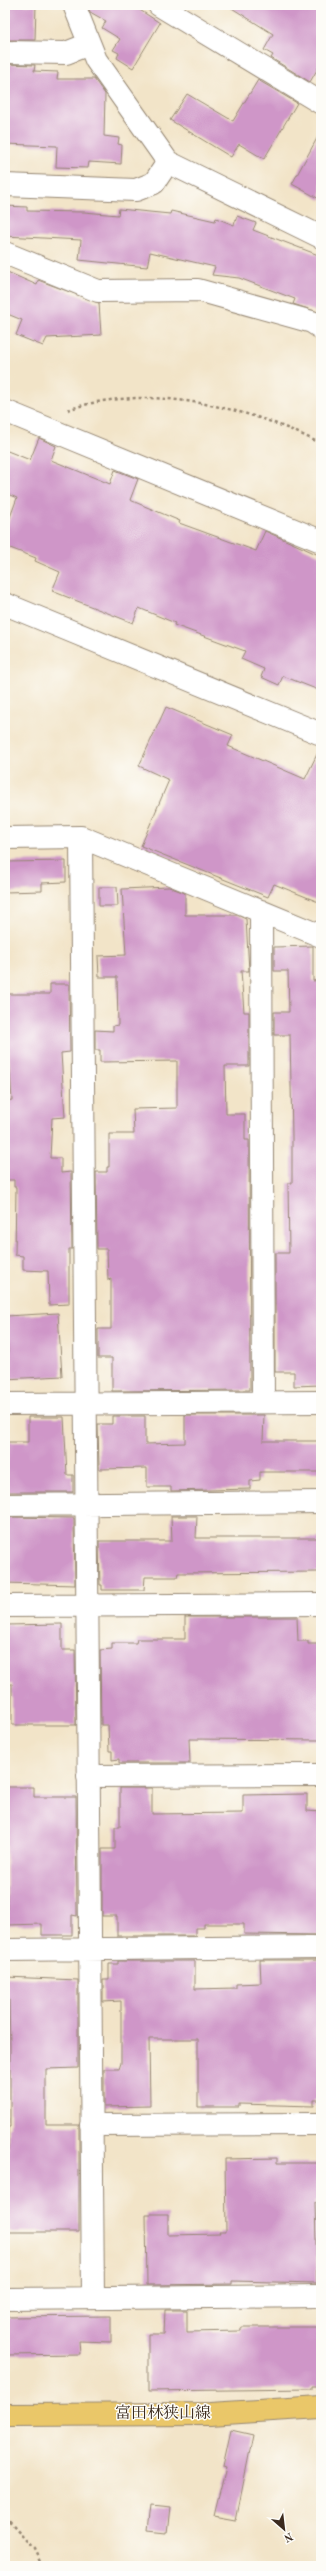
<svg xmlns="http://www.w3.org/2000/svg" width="326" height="2571" viewBox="0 0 326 2571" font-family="'Old Standard TT','Noto Serif JP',serif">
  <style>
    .building { fill: #cf96c8 }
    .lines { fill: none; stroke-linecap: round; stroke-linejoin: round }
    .minor-casing { stroke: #968773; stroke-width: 24 }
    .major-casing { stroke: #968773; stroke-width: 24 }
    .path { stroke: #968773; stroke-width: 2.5; stroke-dasharray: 3 3; stroke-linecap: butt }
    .minor { stroke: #fff; stroke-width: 22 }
    .major { stroke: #eac769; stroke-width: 22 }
    .labels { text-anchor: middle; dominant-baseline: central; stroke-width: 3; stroke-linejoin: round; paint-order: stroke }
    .street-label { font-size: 16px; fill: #3b2a1e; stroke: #fdfcf7 }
  </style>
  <rect width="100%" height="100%" fill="#fdfcf7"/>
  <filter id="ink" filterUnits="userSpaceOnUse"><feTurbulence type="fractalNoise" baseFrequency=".025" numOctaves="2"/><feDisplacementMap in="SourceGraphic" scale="8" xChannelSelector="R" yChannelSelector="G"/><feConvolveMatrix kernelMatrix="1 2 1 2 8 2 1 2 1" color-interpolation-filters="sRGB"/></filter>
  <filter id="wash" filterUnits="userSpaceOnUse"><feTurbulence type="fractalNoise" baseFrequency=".012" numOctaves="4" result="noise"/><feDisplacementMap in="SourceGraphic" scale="16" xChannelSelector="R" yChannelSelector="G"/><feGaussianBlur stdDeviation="0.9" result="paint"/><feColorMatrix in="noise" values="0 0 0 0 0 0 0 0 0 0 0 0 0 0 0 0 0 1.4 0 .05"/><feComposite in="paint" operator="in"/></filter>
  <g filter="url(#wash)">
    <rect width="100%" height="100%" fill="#f2e4c8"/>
    <g id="blocks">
      <!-- building -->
      <path class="building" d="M5,5H36L35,40H5Z
        M87,5H132L160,23L133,68L117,58L119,53L113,50L120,39L102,28L106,21L90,12Z
        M227,5H321V63L310,82L271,58L273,55L264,50L273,34Z
        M5,64L35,65L34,71L58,72L57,79H94L105,94L104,136L119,138L118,144L122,145L121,164L89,162L88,168L56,167L57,146L5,144Z
        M258,80L297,103L264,159L239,144L231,157L170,120L187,94L233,121Z
        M321,131V200L292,184Z
        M5,206L27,207V211L84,212L118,215L119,209L170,214L171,211L215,221L216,218L234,225L237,216L256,223L253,230L321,256V313L293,304L295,299L239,278L212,275L215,267L150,252L147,267L79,260L81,240L5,236Z
        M5,271L37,285L38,280L99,303L101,335L47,338L43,346L16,335L22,320L5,313Z
        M39,438L56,446L51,460L110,484L115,470L138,479L130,500L180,521L179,523L256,551L265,531L321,556V691L283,676L279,685L261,677L264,669L241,659L245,651L174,625L175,623L139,608L133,623L52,591L60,572L35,561L36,558L5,546V531L17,498L5,493V450L30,460Z
        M166,707L233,735L228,746L305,779L321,746V903L274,884L268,897L141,846L169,780L139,766Z
        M66,861V882L42,883V891L5,892V862Z
        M99,887H117L118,906H99Z
        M169,887L185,893V915H237L246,919L249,971H241L244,1012H249V1066H225L226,1114H245V1140H249L250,1390L112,1391V1358H98V1329H111V1279L108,1280L107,1249H97L96,1172H107V1167H109V1134H134L133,1109L177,1108V1061L100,1062V1050H95V1030L113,1031V1026L118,1025L117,977H99L98,956L126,955L122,889Z
        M313,946V981L321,980V1385L294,1386V1372H275V1253H289L288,1183H292V1136L290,1035H274V1012H289L288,971H274V947Z
        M50,984H69L70,1052L61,1053L65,1117L52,1118L50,1158H61V1173L71,1172L72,1249H69V1304L49,1305L48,1271L23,1270V1256L15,1255L16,1187H14V1180H5V1101L12,1100L7,1030H5V1000H7V994H50Z
        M58,1313L62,1376L5,1379V1353H8L6,1316Z
        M185,1415H264L263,1441H321V1472H260V1480L250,1481V1489L171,1491V1487H147V1468L99,1469L98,1424H112V1416H145V1444L185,1443Z
        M28,1417H64L67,1475H73V1492H6L5,1442H28Z
        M171,1516H197L196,1538H321V1572L178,1573L177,1577H145L144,1590H102V1585H100L99,1541H172Z
        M6,1517L74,1518L75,1585L5,1583Z
        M185,1617H297L298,1641H308V1644H321V1740L189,1739L190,1763H119V1759L112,1760V1751H109L108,1725H101L100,1650L112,1649V1643H136L137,1639H185Z
        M62,1624V1650H75L76,1725H12V1684H7L5,1668V1625Z
        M6,1787H34V1797H76L77,1916L72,1915V1935H42V1924L7,1925Z
        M120,1788H152V1814L243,1813V1795L307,1794V1811L321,1812V1935L244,1934V1924H204V1928H195V1936H117V1916H102V1849H115V1827H120Z
        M260,1960H321V2100H314V2106L239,2104V2107H198V2039H149L150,2106L104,2107V2069H119L121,2063V2001L103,2002V1980H109V1964H118V1961H195V1989L236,1988V1984L261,1983Z
        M6,1977L78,1980V2068L46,2069V2125H79V2232H9L6,2154H8V2127H10V2046L9,1999H6Z
        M277,2158V2163H321V2202H315L317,2283L232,2281V2284L147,2285L146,2214H168V2235L220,2234L219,2232H226L225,2159Z
        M165,2310H187V2332L241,2331V2327H321V2386H312V2389L148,2391V2334H164Z
        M111,2316V2342L79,2341L80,2354L5,2355V2317Z
        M231,2430L253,2435L236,2520L214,2516L226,2467L223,2466Z
        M151,2505L170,2507L167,2533L148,2531Z"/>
    </g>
  </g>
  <g filter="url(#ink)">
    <use href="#blocks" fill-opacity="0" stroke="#968773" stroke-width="1"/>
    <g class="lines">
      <defs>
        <path id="minor" d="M74,5L96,60L168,162L321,237
          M159,5L321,103
          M5,52L66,53L89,44
          M5,185L136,190L154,183L168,162
          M5,253L98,291L198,290L312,322L321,328
          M5,411L321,541
          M5,604L321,734
          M81,837L93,2298
          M5,838L81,837L321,936
          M261,911L263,1402
          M5,1404L321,1402
          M5,1505L321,1502
          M5,1606L321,1604
          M88,1776L321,1775
          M5,1950L321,1947
          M91,2125L321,2124
          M5,2299L321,2296"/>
        <path id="major" d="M5,2415L210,2414L321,2407"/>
      </defs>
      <!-- minor casing -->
      <use href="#minor" class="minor-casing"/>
      <!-- major casing -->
      <use href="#major" class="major-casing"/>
      <!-- path -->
      <path class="path" d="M68,410C144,382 252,407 321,444
        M5,2517L34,2549L42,2566"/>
      <!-- minor -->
      <use href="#minor" class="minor"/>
      <!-- major -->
      <use href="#major" class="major"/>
    </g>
  </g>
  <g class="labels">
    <!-- street labels -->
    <g class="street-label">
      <text x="163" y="2414">富田林狭山線</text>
    </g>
  </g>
  <!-- margin -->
  <rect width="326" height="2571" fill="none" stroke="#fdfcf7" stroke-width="20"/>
  <!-- north arrow -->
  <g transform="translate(284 2529) rotate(152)" stroke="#fdfcf7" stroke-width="3" paint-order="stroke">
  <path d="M0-3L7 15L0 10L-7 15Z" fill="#3b2a1e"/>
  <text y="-6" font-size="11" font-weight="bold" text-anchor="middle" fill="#3b2a1e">N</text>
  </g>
</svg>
